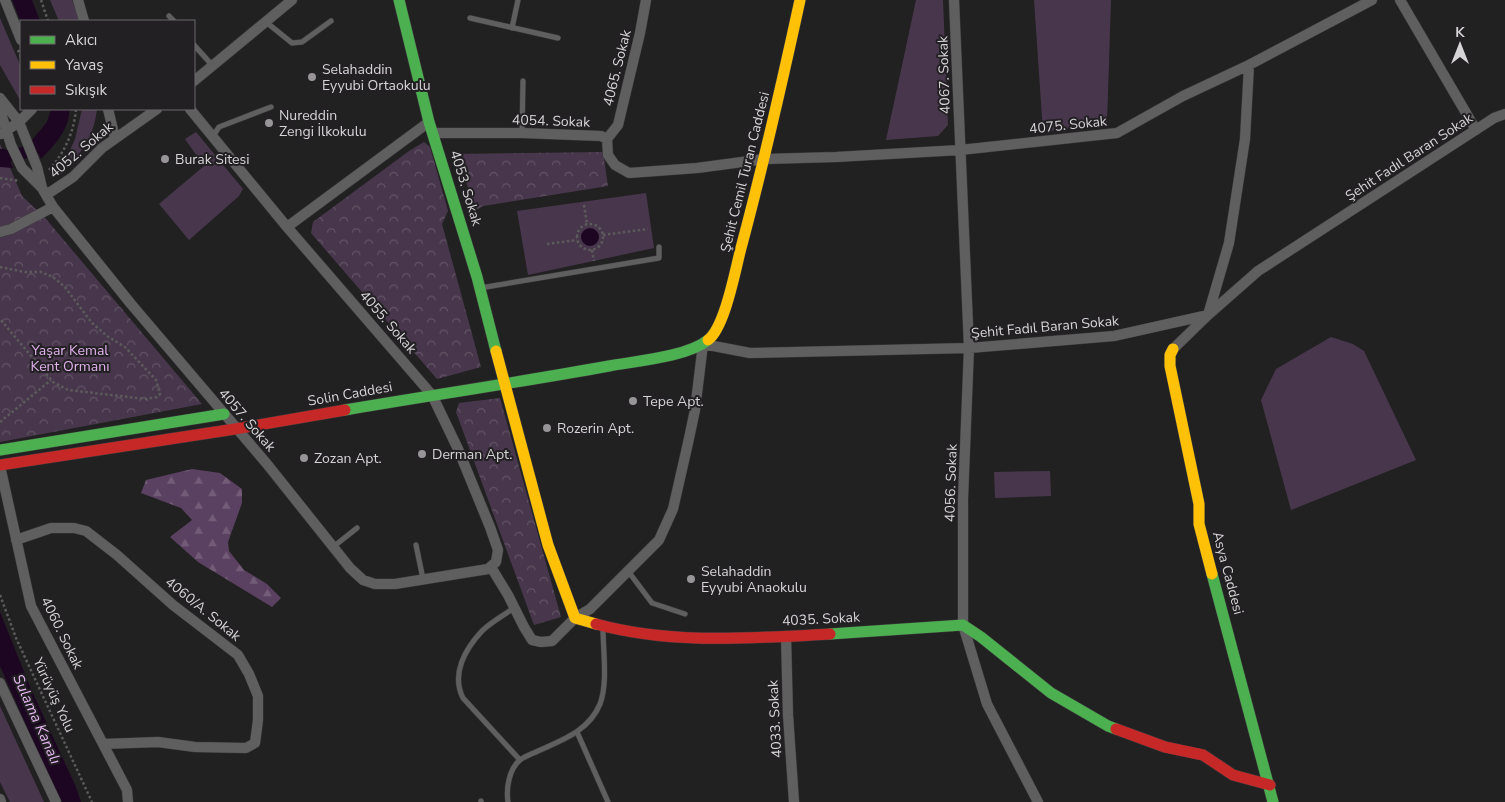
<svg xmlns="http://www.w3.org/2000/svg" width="1505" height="802" viewBox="0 0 1505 802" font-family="'Nunito Sans',sans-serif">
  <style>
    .grass { fill: #48374c }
    .forest { fill: url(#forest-firs) }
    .park { fill: url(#park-crowns) }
    .water { fill: #1d0622 }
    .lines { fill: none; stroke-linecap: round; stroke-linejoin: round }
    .canal { stroke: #1d0622; stroke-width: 12 }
    .lane-casing { stroke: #3c3b3c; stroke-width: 6 }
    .street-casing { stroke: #3c3b3c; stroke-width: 11 }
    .fast-casing { stroke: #3c3b3c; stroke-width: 12 }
    .slow-casing { stroke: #3c3b3c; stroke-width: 12 }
    .jam-casing { stroke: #3c3b3c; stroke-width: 12 }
    .path { stroke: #5b5b5b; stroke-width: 2.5; stroke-dasharray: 2.5 2.5; stroke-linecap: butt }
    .lane { stroke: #605f60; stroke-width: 5 }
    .street { stroke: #605f60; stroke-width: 10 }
    .fast { stroke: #4caf50; stroke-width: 11 }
    .slow { stroke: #ffc107; stroke-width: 11 }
    .jam { stroke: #c62828; stroke-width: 11 }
    .poi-dot { fill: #979597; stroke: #222023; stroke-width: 2 }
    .labels { text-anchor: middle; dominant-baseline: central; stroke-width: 4; stroke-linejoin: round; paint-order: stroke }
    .street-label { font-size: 14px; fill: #d6d4d6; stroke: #222023 }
    .poi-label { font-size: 14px; fill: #d6d4d6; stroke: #222023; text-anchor: start }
    .park-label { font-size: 14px; fill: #e1b0ed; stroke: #222023 }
    .water-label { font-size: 15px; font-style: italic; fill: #ebb9f7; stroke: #222023 }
  </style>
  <defs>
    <pattern id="forest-firs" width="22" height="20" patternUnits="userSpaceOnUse" patternTransform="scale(1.25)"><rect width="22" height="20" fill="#5b4161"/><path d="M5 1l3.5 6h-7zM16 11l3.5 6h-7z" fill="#725c77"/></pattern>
    <pattern id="park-crowns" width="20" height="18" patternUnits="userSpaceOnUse" patternTransform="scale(1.25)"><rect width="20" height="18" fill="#48374c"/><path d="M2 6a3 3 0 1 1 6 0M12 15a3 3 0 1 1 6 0" fill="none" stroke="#625365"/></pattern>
  </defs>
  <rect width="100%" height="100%" fill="#222122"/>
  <!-- grass -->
  <path class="grass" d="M50,0H72L81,21H59Z
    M916,0H943L948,125L938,136L886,140Z
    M1034,0H1111L1107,123L1043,132Z
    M0,18L21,67L20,100L0,65Z
    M82,109H97C93,141 81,151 61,175V170L75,139Z
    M196,132L243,189L239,196L189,240L159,204L204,166L185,139Z
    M646,193L654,248L528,275L517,211Z
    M1331,337L1353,344L1364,351L1416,460L1291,510L1261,400L1276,369Z
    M1050,471L1051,496L995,498L994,472Z
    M0,706L44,802H10L0,782Z"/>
  <!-- forest -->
  <path class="forest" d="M192,469L220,473L242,489V503L228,542L229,551L244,570L267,584L281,598L272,607L198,562L170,537L192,520L181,508L141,493L146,480Z"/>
  <!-- park -->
  <path class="park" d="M424,142L430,147L448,211L442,224L481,367L437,379L311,233L313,222L409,151Z
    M0,144L22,196L46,219L202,404L0,442Z
    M603,152L608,186L483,206L476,210L456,154Z
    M500,398L561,617L534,625L456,412L459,403Z"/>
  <!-- water -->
  <path class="water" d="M12,0H32L40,21L21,22Z
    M51,109H69C71,128 53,147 41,159L32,140L47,122Z
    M0,149H5L13,168L0,167Z
    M581 237a9 9 0 1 1 18 0a9 9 0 1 1-18 0Z
    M0,612L31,689L76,787L81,802H62L50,779L0,666Z"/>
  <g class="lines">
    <!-- canal -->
    <path class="canal" d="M0,157L23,153L40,145"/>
    <defs>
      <path id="lane" d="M169,16L174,21
        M470,18L558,38
        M266,22L292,43L302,42L331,21
        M512,28L518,0
        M194,45L212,65
        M522,133L523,81
        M213,136L219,127L271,107
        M480,288L659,258V247
        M416,545L423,579
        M333,547L357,528
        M628,571L652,603L685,614
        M514,608C504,615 491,622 482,631C465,649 451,674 463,698L520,760
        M577,732L608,802
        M481,802V801
        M508,802C506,788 509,769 520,760C525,756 532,754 538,751C562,740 589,731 600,704C608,683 603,651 603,628"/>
      <path id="street" d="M5,0L21,40
        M78,0L84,21
        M954,0L969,348L963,499V625L987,704L1038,802
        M1400,0L1476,130
        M194,81L292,0
        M0,98L19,122L37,167L42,188L22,168L11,145L0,110
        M108,109L115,138
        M433,133H522L601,136L607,139L608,155L615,165L629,173L697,168L765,159L836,157L960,150L1117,133L1183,96L1249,65L1372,0
        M1,134L19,122L32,109
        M607,139L618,125L640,33L646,0
        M42,188L53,207L131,304L267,464L350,568L363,580L375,584H395L488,569L496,562L498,550L490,527L458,449L432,395L287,227L190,109
        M46,195L73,177L102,148L157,109
        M287,227L429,122
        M0,232L11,229L53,207
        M1173,349L1208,315L1229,243L1245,139L1249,65
        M0,466L31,606L127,790L128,802
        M16,540L51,528H74L86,531L117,555L173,605L238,655L249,674L258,696V720L255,743L246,748L195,747L158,742L103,744
        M491,567L508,595L524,627L532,640L541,642L552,641L575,618L590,609L659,540L673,509L688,443L695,410L703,344L750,353L969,348L1114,336L1208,315L1258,271L1494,118L1505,114
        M786,636L788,715L794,802
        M0,683L56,802
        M0,799L1,802"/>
      <path id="fast" d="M399,0L429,122L477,277L496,351
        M345,410C433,395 521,382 609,366C636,361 687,357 708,340
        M0,450L224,414
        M1212,574L1273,802
        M830,634L963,625L981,637L1051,693L1108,726L1116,729"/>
      <path id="slow" d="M708,340C725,327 735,271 741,248C763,166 782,83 800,0
        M1173,349L1170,355V366L1199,504V524L1212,574
        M496,351L548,545L575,618L596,624"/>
      <path id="jam" d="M0,465L235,429L345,410
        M596,624C672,645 753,638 830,634
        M1116,729L1165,747L1203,755L1233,775L1270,785"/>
    </defs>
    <!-- lane casing -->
    <use href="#lane" class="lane-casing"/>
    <!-- street casing -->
    <use href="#street" class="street-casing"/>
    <!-- fast casing -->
    <use href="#fast" class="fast-casing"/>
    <!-- slow casing -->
    <use href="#slow" class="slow-casing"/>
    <!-- jam casing -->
    <use href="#jam" class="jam-casing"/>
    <!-- path -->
    <path class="path" d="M41,0L48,21
      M18,50L21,57
      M49,170C65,152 74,132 76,109
      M0,178L20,181
      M584,205L587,224
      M577 237a13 13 0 1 1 26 0a13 13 0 1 1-26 0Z
      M603,235L648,229
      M547,244L577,240
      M592,250L594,261
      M0,267L25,272H41L53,277L65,287L92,323L107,336L125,347L156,380L160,394L157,397L146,399L68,390L53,382L0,319
      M0,422L51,380
      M0,595L16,638L92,802"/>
    <!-- lane -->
    <use href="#lane" class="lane"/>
    <!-- street -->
    <use href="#street" class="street"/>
    <!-- fast -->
    <use href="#fast" class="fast"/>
    <!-- slow -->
    <use href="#slow" class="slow"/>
    <!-- jam -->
    <use href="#jam" class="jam"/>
  </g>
  <!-- markers -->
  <g class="poi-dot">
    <circle cx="312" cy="77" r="5"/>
    <circle cx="269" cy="123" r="5"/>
    <circle cx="165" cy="159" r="5"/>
    <circle cx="633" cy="401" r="5"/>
    <circle cx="547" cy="428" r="5"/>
    <circle cx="422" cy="454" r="5"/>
    <circle cx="304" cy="458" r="5"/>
    <circle cx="691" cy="579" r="5"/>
  </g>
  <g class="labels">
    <!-- street labels -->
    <g class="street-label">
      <text transform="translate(617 68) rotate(-76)">4065. Sokak</text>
      <text transform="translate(944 75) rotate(-92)">4067. Sokak</text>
      <text transform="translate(551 121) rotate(2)">4054. Sokak</text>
      <text transform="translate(1068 125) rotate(-6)">4075. Sokak</text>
      <text transform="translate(81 150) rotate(-40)">4052. Sokak</text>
      <text transform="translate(1409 157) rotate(-33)">Şehit Fadıl Baran Sokak</text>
      <text transform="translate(745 172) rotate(-76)">Şehit Cemil Turan Caddesi</text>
      <text transform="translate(466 188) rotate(73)">4053. Sokak</text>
      <text transform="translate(388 322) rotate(49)">4055. Sokak</text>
      <text transform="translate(1045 327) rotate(-5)">Şehit Fadıl Baran Sokak</text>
      <text transform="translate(350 394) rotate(-10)">Solin Caddesi</text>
      <text transform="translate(247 420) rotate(49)">4057. Sokak</text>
      <text transform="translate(951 483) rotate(-88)">4056. Sokak</text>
      <text transform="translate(1228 573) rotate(75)">Asya Caddesi</text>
      <text transform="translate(203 609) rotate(39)">4060/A. Sokak</text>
      <text transform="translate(821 619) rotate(-3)">4035. Sokak</text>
      <text transform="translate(62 633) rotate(64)">4060. Sokak</text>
      <text transform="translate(54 695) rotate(65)">Yürüyüş Yolu</text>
      <text transform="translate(775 719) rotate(-93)">4033. Sokak</text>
    </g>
    <!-- poi labels -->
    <g class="poi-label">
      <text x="322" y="69">Selahaddin<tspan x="322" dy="16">Eyyubi Ortaokulu</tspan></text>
      <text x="279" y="115">Nureddin<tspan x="279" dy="16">Zengi İlkokulu</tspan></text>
      <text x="175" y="159">Burak Sitesi</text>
      <text x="643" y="401">Tepe Apt.</text>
      <text x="557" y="428">Rozerin Apt.</text>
      <text x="432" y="454">Derman Apt.</text>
      <text x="314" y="458">Zozan Apt.</text>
      <text x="701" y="571">Selahaddin<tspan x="701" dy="16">Eyyubi Anaokulu</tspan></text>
    </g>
    <!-- park labels -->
    <g class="park-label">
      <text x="70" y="350">Yaşar Kemal<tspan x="70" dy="16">Kent Ormanı</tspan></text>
    </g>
    <!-- water labels -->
    <g class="water-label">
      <text transform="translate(37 719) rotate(66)">Sulama Kanalı</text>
    </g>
  </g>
  <!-- legend -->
  <rect x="20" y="20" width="175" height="90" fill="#222023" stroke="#6a686b"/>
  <rect x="30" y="36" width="25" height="8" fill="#4caf50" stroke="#6a686b"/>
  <text x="65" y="45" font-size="15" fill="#d6d4d6">Akıcı</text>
  <rect x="30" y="61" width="25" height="8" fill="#ffc107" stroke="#6a686b"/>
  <text x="65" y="70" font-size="15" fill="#d6d4d6">Yavaş</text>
  <rect x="30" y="86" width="25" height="8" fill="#c62828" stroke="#6a686b"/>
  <text x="65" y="95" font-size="15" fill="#d6d4d6">Sıkışık</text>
  <!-- north arrow -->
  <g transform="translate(1460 45)" stroke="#222023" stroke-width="4" paint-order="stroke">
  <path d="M0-4L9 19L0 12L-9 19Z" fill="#d6d4d6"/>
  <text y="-8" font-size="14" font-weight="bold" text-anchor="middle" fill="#d6d4d6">K</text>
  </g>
</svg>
